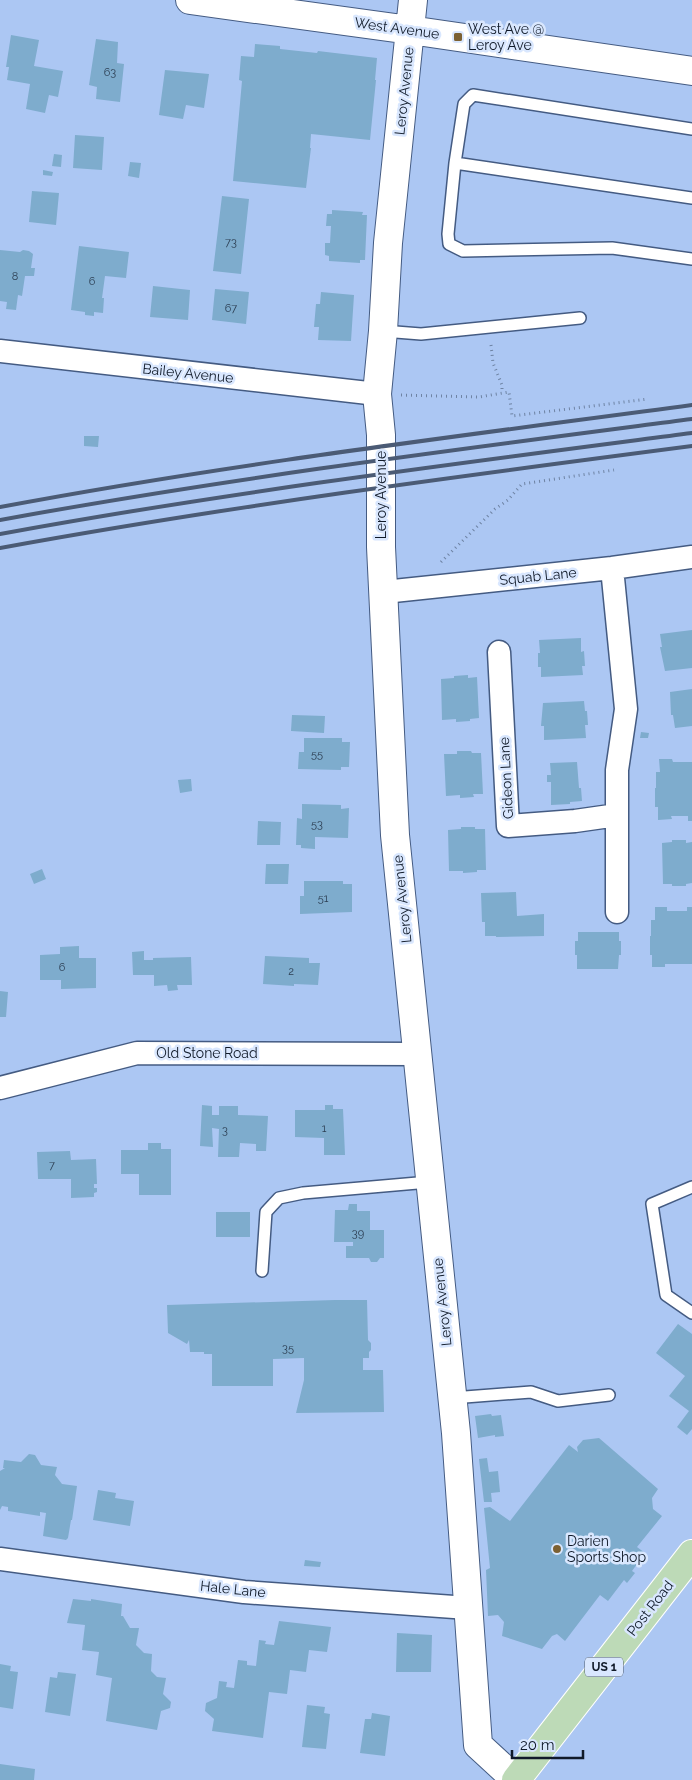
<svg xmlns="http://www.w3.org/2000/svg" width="692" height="1780" viewBox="0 0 692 1780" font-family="Raleway,sans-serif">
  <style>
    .building { fill: #7eaccd }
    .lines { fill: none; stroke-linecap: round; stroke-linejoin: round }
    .lane-casing { stroke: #445b82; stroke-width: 14 }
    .street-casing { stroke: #445b82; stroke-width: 25 }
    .secondary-casing { stroke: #445b82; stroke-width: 30 }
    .primary-casing { stroke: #fff; stroke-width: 30 }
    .path { stroke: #6e83a3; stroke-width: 3; stroke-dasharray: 1 4; stroke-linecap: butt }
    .lane { stroke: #fff; stroke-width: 11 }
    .street { stroke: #fff; stroke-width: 22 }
    .secondary { stroke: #fff; stroke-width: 28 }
    .primary { stroke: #bddab7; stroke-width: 28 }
    .rail { stroke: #4b5b75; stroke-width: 4 }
    .poi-dot { fill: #7c6133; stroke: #d9e7fe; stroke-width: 2 }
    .labels { text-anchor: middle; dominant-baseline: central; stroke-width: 5; stroke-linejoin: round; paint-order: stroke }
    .number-label { font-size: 11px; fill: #2c3e52 }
    .shield { fill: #d9e7fe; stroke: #4c5869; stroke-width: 1 }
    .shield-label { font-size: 12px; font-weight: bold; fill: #101a29 }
    .street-label { font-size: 14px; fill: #101a29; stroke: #d9e7fe }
    .poi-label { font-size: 14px; fill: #101a29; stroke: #d9e7fe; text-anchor: start }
  </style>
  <rect width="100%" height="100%" fill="#acc7f3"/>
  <!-- building -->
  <path class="building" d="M11,35L39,40L34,66L63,71L58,97L49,95L45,113L26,109L30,84L7,80L9,67H6Z
    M96,39L118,42L117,63L124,64L120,102L96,99L97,87L89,85Z
    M255,44L280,46V49L317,53L318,51L377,58L375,80H376L370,140L311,134L310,148H311L306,188L233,181L242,81L239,80L241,56L254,57Z
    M165,70L209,74L204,108L186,105L183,119L159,115Z
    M75,135L104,137L102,170L73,168Z
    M54,154L62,155L61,167L52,166Z
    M130,162L141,163L139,178L128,176Z
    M43,170L53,172L52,176L43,175Z
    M32,191L59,193L56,225L29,222Z
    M222,196L249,199L241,274L213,271Z
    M332,210L363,212L362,215H367L365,260H360V263L329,261V256L325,255V243H330L331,226H326L327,214H332Z
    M79,246L129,252L126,278L105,276L102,298H104L103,313L94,312V316L85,315V312L71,310Z
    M0,250L20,252L23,250L29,251L33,254L31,268H35L34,276H25L22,296L18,295L16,310L6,309L7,302L0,301Z
    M153,286L190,290L188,320L150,317Z
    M215,289L249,292L246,324L212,320Z
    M321,292L354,295L351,341L318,340L319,327H314L316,304H320Z
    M84,436H99L98,447L84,446Z
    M692,630V668L665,671L660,647H662L660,634Z
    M581,638V652L584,651L585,666H582L583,675L541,677V667H538V653H540L539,640Z
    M468,675V678L477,677L479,718L470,719V721L456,722V719L442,720L441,679L454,678V676Z
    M692,689V726L675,728L673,715H671L670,692Z
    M584,701L585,711H587L588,725H585L586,738L544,740V726H541L543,703Z
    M292,715L325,716L324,733L291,731Z
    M641,732L649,733L648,738H640Z
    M304,738H342V742H350L349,767H341V770L298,769L299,752H304Z
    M457,751H471L472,753H481L483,794H473L474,797L460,798V795L446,796L444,754H457Z
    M659,759H672L673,762H692V821H688V816H671L672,819L658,820V807H655V788H656V772H660Z
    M577,762L579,788H581L582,801L570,802V804L551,805V782H547V775H551L550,763Z
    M191,779L192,791L180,793L178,780Z
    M302,804L341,805V809L349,808L348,838L315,837V849L301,848V845H296L297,818L302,819Z
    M258,821L281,822L280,845H257Z
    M461,827H475V829H485L486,870H477V872L463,873V871H449L448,830L461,829Z
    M672,840H686V843L692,842V883L686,884V886H672V884H663L662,843L672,842Z
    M266,864H289L288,884H265Z
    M42,869L46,879L34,884L30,874Z
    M304,881H343V884H352V912L300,914V896H304Z
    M516,892L517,916L544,914V936L496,937V936H485V922H482L481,893Z
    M655,907H667V911H687V907H692V964H665V967H652V955H650V936H651V920H655Z
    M578,932H619V941H621V955H619L618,969H577V955H575V941H578Z
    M79,946V958H96V988L61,989V980H40V955L60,954V947Z
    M144,951V960H153V958L191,957L192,985H177L178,990L168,991L167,985L154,986V975H133L132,952Z
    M265,956L309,958V963H320L318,985L294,984V986L263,984Z
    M0,991L8,992L6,1017H0Z
    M202,1105L212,1106V1115H219V1106H238V1115L268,1116L266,1151H256V1144L240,1143L239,1157H218L219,1129L212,1128L213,1147L200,1146Z
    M325,1105H333V1109H343L345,1155H324V1138L295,1137V1110H325Z
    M148,1143H161V1149H171V1195H139V1174H121V1150H148Z
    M70,1151L71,1160L96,1159L97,1184H94V1188H97V1192L94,1193V1197L71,1198V1179H38L37,1152Z
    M349,1204H357V1211H370V1230H384V1258H380L377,1262H371L369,1258H346V1246H353V1242H334L335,1210H348Z
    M216,1212H250V1237H216Z
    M335,1300H367L368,1340L371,1343V1350L369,1352V1358H363V1370H383L384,1412L296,1413L304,1380V1358L273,1359V1386H212V1354H204V1352H190L189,1340L187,1344L168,1333L167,1305Z
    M678,1324L692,1334V1429L687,1435L677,1427L689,1411L669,1396L685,1376L656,1353Z
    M491,1414L492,1416L501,1415L504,1436L495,1437V1435L478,1438L475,1416Z
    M599,1438L658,1489L652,1498L653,1509L662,1516L637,1547L645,1553L632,1571L635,1573L627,1583L624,1580L608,1601L600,1595L565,1641L557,1634L552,1636L542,1649L502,1636L504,1622L498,1615L488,1616L486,1570L490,1568L484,1508L490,1507L510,1521L569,1445L578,1452L577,1447L583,1440Z
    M29,1454L35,1455L41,1465L57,1467L55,1475L62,1484L77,1486L72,1520H71L68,1538L66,1540L43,1536L46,1513L40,1512V1516L8,1511V1507L2,1506L0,1510V1471L5,1468H3L4,1460L21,1462Z
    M487,1458L489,1472L498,1471L500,1492L491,1493L492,1502H484L479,1459Z
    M98,1490L116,1493L115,1498L134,1501L130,1526L93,1520Z
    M305,1560L321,1562L320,1567L304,1566Z
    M73,1599L91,1601V1599L122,1604L121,1616H123L130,1628H139L136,1645L144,1653L152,1654L151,1671L157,1677L166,1678L163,1694L171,1702L170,1708L161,1711L157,1730L106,1721L112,1678L96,1675L99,1652L82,1650L85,1625L67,1623Z
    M279,1621L331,1627L327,1652L309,1650L306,1672L290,1670L287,1694L269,1692L263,1738L212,1731L214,1719L205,1711L206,1703L217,1698L219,1681L227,1682L226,1687L234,1688L238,1660L247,1661V1665L256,1666L259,1640L266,1641L265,1644L274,1645Z
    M397,1633L432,1635L431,1672H396Z
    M0,1664L11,1666L10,1671L18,1672L13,1709L0,1707Z
    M58,1672L76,1674L70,1716L45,1712L50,1677L57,1678Z
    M307,1705L325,1707L324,1713L330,1714L326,1749L302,1747Z
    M372,1713L390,1716L385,1756L360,1753L365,1719H371Z
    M0,1764L35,1769L34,1780H0Z"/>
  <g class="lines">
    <defs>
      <path id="lane" d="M692,129L473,95L464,104L455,163L692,198
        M455,163L448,234L449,244L463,251L612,248L692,259
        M383,331L421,334L580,318
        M692,1187L652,1204L666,1295L692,1313
        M262,1271L266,1212L279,1198L303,1193L429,1182
        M452,1398L531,1392L558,1401L609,1395"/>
      <path id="street" d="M0,351L377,394
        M612,568L626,709L617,770V912
        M384,592L612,568L692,557
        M499,652L508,826L575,821L617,815
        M0,1088L137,1053L418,1054
        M0,1559L244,1592L468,1608"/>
      <path id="secondary" d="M190,0L410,30L692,71
        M413,0L388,243L383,331L377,394L381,435V547L395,835L456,1433L478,1745L516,1780"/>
      <path id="primary" d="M516,1780L692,1554"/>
    </defs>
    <!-- lane casing -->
    <use href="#lane" class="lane-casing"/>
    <!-- street casing -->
    <use href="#street" class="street-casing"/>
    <!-- secondary casing -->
    <use href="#secondary" class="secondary-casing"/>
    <!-- primary casing -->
    <use href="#primary" class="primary-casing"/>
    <!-- path -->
    <path class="path" d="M491,345L493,363L502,385V393
      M401,395L479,397L509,392L512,416L648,399
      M441,562L495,509L508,500L522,484L614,470"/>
    <!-- lane -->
    <use href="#lane" class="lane"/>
    <!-- street -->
    <use href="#street" class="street"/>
    <!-- secondary -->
    <use href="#secondary" class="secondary"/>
    <!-- primary -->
    <use href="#primary" class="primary"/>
    <!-- rail -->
    <path class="rail" d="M0,507C229,464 461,436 692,405
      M0,520C229,478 461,449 692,419
      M0,534C229,492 461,463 692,433
      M0,548C230,506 461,476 692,446"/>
  </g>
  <!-- markers -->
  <g class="poi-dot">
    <rect x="453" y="32" width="10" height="10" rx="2.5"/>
    <circle cx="557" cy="1549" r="5"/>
  </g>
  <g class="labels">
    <!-- number labels -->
    <g class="number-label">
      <text x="110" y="72">63</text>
      <text x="231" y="242">73</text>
      <text x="15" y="276">8</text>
      <text x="92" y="281">6</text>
      <text x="231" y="308">67</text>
      <text x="317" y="754">55</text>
      <text x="317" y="824">53</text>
      <text x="323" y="898">51</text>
      <text x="62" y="967">6</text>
      <text x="291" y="971">2</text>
      <text x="324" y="1128">1</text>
      <text x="225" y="1130">3</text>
      <text x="52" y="1165">7</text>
      <text x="358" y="1233">39</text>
      <text x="288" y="1348">35</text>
    </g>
    <!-- shield labels -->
    <rect class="shield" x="585" y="1657.5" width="38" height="19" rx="4"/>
    <g class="shield-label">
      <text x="604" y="1667">US 1</text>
    </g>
    <!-- street labels -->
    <g class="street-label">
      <text transform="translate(397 28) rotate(8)">West Avenue</text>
      <text transform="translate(404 91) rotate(-84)">Leroy Avenue</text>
      <text transform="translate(188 373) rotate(6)">Bailey Avenue</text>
      <text transform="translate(381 495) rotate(-90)">Leroy Avenue</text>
      <text transform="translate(538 576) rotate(-6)">Squab Lane</text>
      <text transform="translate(506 778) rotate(-93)">Gideon Lane</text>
      <text transform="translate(402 899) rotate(-96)">Leroy Avenue</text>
      <text x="207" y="1053">Old Stone Road</text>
      <text transform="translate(442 1302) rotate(-96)">Leroy Avenue</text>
      <text transform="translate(233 1589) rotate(6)">Hale Lane</text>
      <text transform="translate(650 1608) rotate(-52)">Post Road</text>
    </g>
    <!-- poi labels -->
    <g class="poi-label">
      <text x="468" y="29">West Ave @<tspan x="468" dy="16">Leroy Ave</tspan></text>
      <text x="567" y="1541">Darien<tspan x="567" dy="16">Sports Shop</tspan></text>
    </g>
  </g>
  <!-- scale -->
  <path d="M512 1750v8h71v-8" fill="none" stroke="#101a29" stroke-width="2.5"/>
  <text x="520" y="1750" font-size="15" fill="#101a29" stroke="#d9e7fe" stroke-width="4" paint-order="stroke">20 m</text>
</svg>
